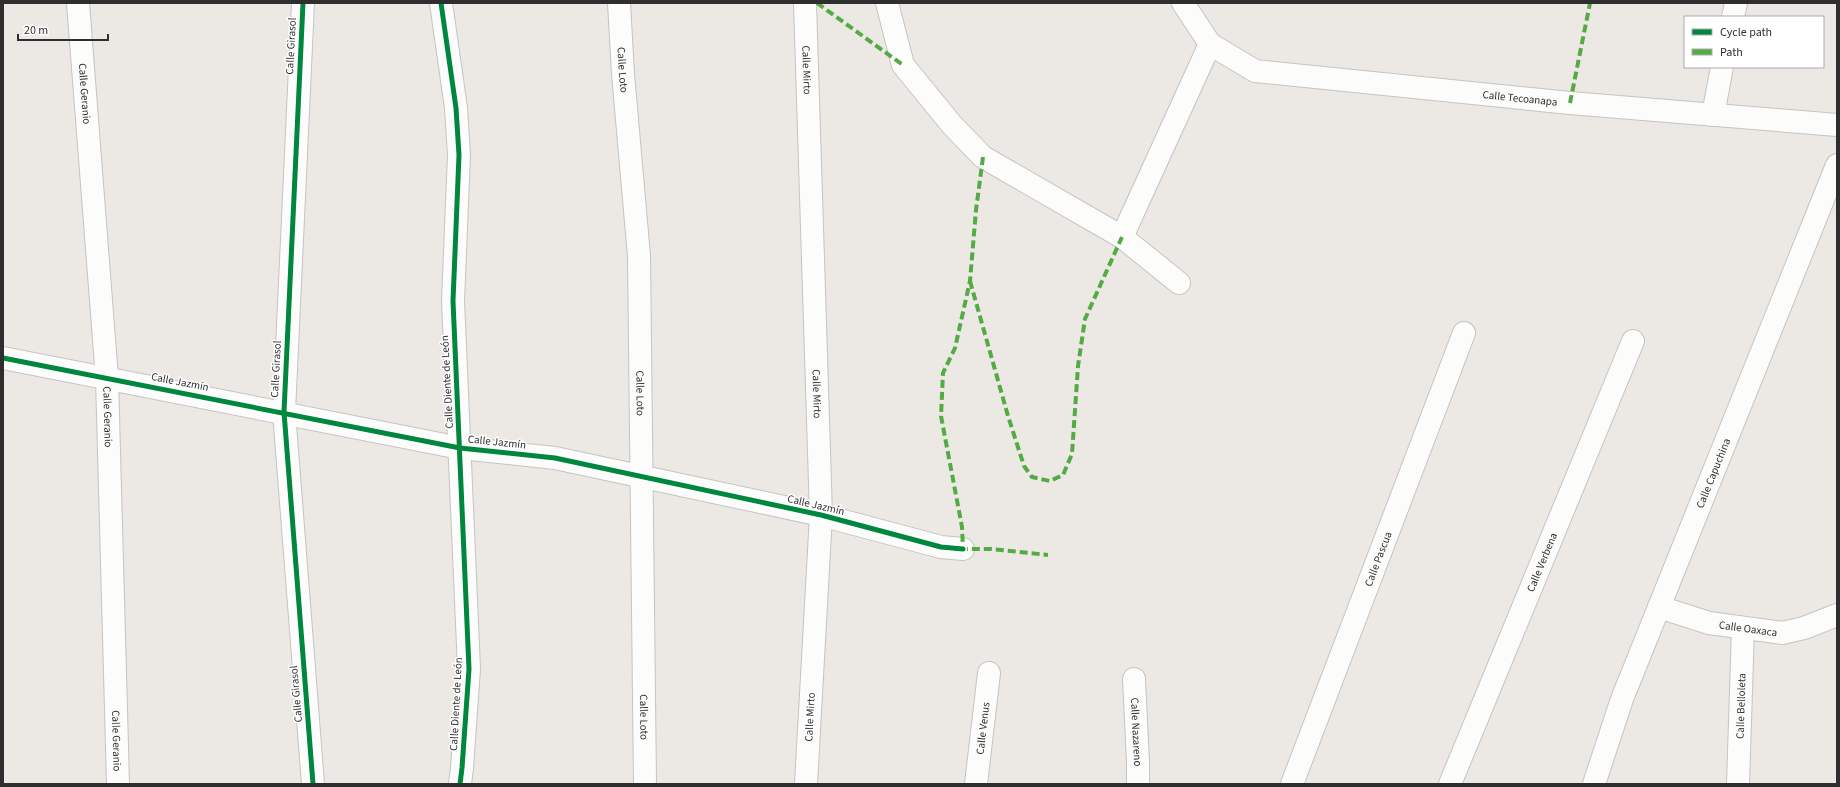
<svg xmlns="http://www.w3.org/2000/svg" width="1840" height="787" viewBox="0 0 1840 787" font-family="'Source Sans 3',sans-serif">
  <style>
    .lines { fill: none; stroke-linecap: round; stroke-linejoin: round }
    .street-casing { stroke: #c5c4c5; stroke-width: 24 }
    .secondary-casing { stroke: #c5c4c5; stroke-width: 24 }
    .street { stroke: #fcfcfb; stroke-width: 22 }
    .secondary { stroke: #fcfcfb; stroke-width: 22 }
    .quiet { stroke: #54ab44; stroke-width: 4; stroke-dasharray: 8 4; stroke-linecap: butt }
    .cycleway-casing { stroke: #fff; stroke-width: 8 }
    .cycleway { stroke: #00873e; stroke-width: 5 }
    .labels { text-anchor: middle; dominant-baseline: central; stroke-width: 3; stroke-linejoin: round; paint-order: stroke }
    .street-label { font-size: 11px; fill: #2e2e2e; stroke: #fff }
  </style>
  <rect width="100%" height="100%" fill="#ece8e4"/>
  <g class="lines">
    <defs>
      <g id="street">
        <path d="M303,3L284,412L313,784"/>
        <path d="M441,3L456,108L459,155L453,301L469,669L462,768L460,784"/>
        <path id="s1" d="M619,3L623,74L639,256L645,784"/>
        <path id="s2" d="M805,3L821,515L806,784"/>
        <path d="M887,3L903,65L952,125L983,157L1122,237L1179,283"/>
        <path id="s3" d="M1183,3L1210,44L1255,71L1570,103L1837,125"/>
        <path d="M1733,17L1736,3"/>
        <path d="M1713,115L1722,67"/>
        <path d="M1122,237L1210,44"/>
        <path d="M3,358L460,448L555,458L821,515L941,547L963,549"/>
        <path id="s4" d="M1659,607L1709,623L1782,633L1804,628L1837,615"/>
        <path id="s5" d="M1134,679L1138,762V784"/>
        <path id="s6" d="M976,784L989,673"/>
        <path id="s7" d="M1292,784L1464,333"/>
        <path id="s8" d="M1450,784L1633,341"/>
        <path id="s9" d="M1594,784L1622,699L1837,165"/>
        <path id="s10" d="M1738,784L1743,628"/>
      </g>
      <g id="secondary">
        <path id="s11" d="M78,3L107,378L118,784"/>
      </g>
    </defs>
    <!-- street casing -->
    <use href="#street" class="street-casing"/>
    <!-- secondary casing -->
    <use href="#secondary" class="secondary-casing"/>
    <!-- street -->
    <use href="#street" class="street"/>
    <!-- secondary -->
    <use href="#secondary" class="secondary"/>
    <!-- quiet -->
    <path class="quiet" d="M817,3L903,65
      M1570,103L1590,3
      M983,157L976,210L970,281L955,348L943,373L941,416L962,527L963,549H991L1048,555
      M970,281L1008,416L1024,466L1032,477L1050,481L1063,475L1072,454L1078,366L1085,319L1122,237"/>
    <defs>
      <path id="cycleway" d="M303,3L284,412L313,784
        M441,3L456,108L459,155L453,301L469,669L462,768L460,784
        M3,358L460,448L555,458L821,515L941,547L963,549"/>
    </defs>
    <!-- cycleway casing -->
    <use href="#cycleway" class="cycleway-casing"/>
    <!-- cycleway -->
    <use href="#cycleway" class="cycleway"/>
  </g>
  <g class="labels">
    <!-- street labels -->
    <g class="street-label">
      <text transform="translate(291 46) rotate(-87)">Calle Girasol</text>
      <text stroke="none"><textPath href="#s1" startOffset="67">Calle Loto</textPath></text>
      <text stroke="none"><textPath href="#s2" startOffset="67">Calle Mirto</textPath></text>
      <text stroke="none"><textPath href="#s11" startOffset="91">Calle Geranio</textPath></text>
      <text stroke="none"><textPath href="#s3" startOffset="368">Calle Tecoanapa</textPath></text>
      <text transform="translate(276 369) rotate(-87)">Calle Girasol</text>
      <text transform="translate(180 382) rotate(11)">Calle Jazmín</text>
      <text transform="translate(447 382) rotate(-93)">Calle Diente de León</text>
      <text stroke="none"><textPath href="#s1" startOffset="391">Calle Loto</textPath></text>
      <text stroke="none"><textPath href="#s2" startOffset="391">Calle Mirto</textPath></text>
      <text stroke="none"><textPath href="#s11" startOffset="415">Calle Geranio</textPath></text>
      <text transform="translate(497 442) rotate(6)">Calle Jazmín</text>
      <text stroke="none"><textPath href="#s9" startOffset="333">Calle Capuchina</textPath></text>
      <text transform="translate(816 505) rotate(13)">Calle Jazmín</text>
      <text stroke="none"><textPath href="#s7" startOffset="241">Calle Pascua</textPath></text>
      <text stroke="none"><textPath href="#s8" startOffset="240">Calle Verbena</textPath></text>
      <text stroke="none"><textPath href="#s4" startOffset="92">Calle Oaxaca</textPath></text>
      <text transform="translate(296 694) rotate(-95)">Calle Girasol</text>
      <text transform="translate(456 704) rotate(-87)">Calle Diente de León</text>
      <text stroke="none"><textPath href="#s10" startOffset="78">Calle Belloleta</textPath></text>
      <text stroke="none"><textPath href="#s1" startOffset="715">Calle Loto</textPath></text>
      <text transform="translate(810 717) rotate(-87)">Calle Mirto</text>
      <text stroke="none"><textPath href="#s6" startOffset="56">Calle Venus</textPath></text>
      <text stroke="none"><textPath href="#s5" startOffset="53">Calle Nazareno</textPath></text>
      <text stroke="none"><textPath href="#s11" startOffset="739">Calle Geranio</textPath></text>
    </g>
  </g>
  <!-- border -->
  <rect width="1840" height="787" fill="none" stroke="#2e2e2e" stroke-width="8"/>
  <!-- legend -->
  <rect x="1684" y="16" width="140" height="52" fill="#ffffff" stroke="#ababab"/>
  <rect x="1692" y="29" width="20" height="6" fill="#00873e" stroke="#ababab"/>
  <text x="1720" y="36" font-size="12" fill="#2e2e2e">Cycle path</text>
  <rect x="1692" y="49" width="20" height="6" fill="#54ab44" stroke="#ababab"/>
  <text x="1720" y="56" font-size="12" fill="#2e2e2e">Path</text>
  <!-- scale -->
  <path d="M18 34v6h90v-6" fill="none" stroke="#2e2e2e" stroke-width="2"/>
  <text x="24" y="34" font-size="12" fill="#2e2e2e" stroke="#ffffff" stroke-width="3" paint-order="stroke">20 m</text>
</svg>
